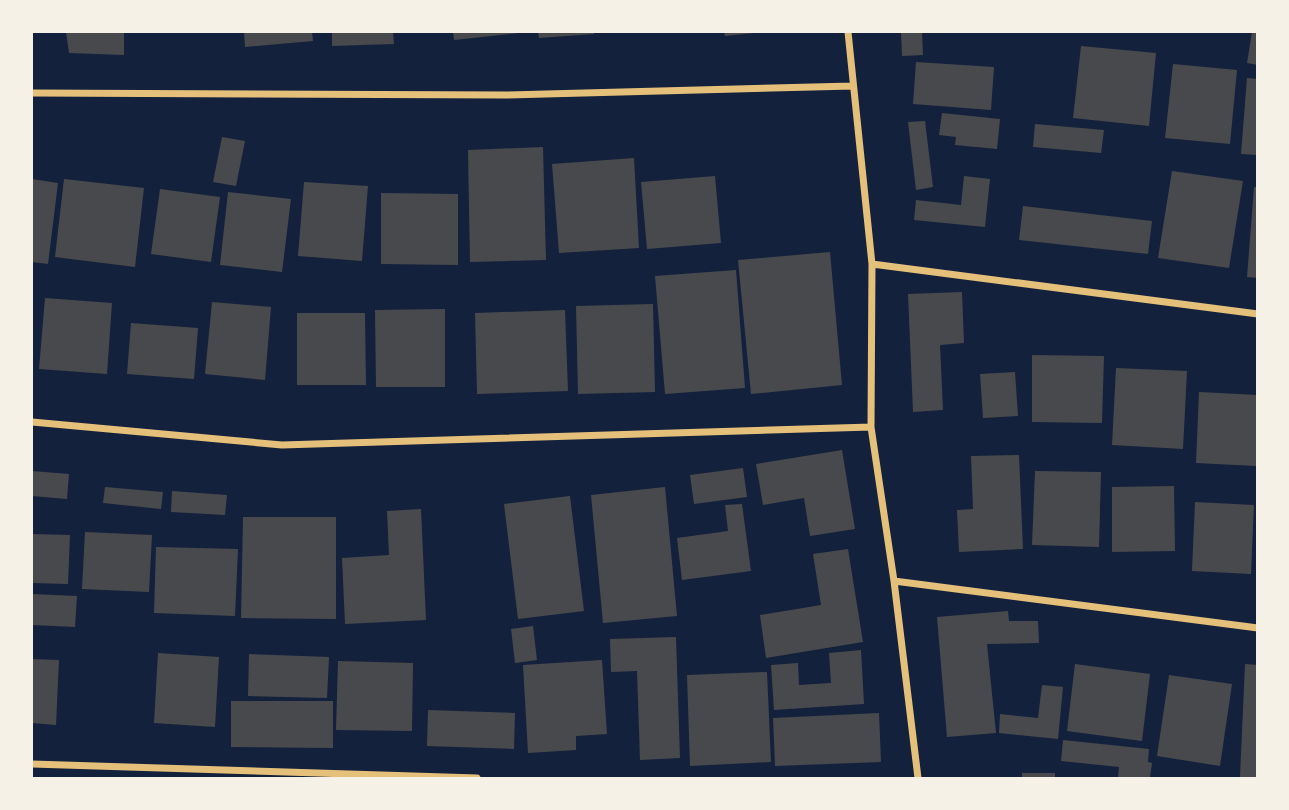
<svg xmlns="http://www.w3.org/2000/svg" width="1289" height="810" viewBox="0 0 1289 810" font-family="'Titillium Web',sans-serif">
  <style>
    .building { fill: #48494c }
    .lines { fill: none; stroke-linecap: round; stroke-linejoin: round }
    .minor { stroke: #e5c07b; stroke-width: 7 }
  </style>
  <rect width="100%" height="100%" fill="#14213d"/>
  <!-- building -->
  <path class="building" d="M66,32H124V55L69,53Z
    M244,32H312L313,41L245,47Z
    M332,32H393L394,44L332,46Z
    M453,32H519V33L454,40Z
    M538,32H594V34L539,38Z
    M724,32H754V33L725,36Z
    M901,32H922L923,55L902,56Z
    M1252,32L1258,33V65L1247,63Z
    M1081,46L1156,53L1149,126L1073,118Z
    M916,62L994,67L991,110L913,104Z
    M1173,64L1237,70L1230,144L1165,138Z
    M1247,78L1258,79V155L1241,154Z
    M942,113L1000,119L997,149L955,145L956,137L939,135Z
    M925,121L933,187L916,190L908,122Z
    M1035,124L1104,130L1101,153L1033,147Z
    M222,137L245,141L236,186L213,182Z
    M543,147L546,260L470,262L468,150Z
    M634,158L639,248L559,253L552,164Z
    M1172,171L1243,181L1229,268L1158,258Z
    M715,176L721,243L647,249L641,182Z
    M964,176L990,179L985,227L914,220L916,200L961,205Z
    M32,179L58,183L48,264L32,262Z
    M64,179L144,188L135,267L55,257Z
    M304,182L368,186L362,261L298,256Z
    M1254,187H1258V278L1247,277Z
    M160,189L220,197L211,262L151,254Z
    M228,192L291,199L282,272L220,265Z
    M381,193L458,194V265L381,264Z
    M1023,206L1152,221L1148,254L1019,240Z
    M830,252L842,385L751,394L738,260Z
    M736,270L745,388L665,394L655,276Z
    M962,292L964,343L940,345L943,410L913,412L908,294Z
    M45,298L112,303L107,374L39,369Z
    M212,302L271,307L265,380L205,374Z
    M653,304L655,392L578,394L576,306Z
    M445,309V387H376L375,310Z
    M565,310L568,391L477,394L475,313Z
    M297,313H365L366,385H297Z
    M131,323L198,328L194,379L127,374Z
    M1032,355L1104,356L1102,423L1032,422Z
    M1116,368L1187,371L1183,449L1112,445Z
    M1015,372L1018,416L983,418L980,374Z
    M1199,392L1258,395L1256,466L1196,463Z
    M842,450L855,529L810,536L804,498L763,505L756,464Z
    M1019,455L1023,549L959,552L957,510L973,509L971,456Z
    M743,468L747,497L694,504L690,475Z
    M32,471L69,474L67,499L32,496Z
    M1035,471L1101,472L1099,547L1032,545Z
    M1174,486L1175,551L1112,552V487Z
    M105,487L163,492L161,509L103,503Z
    M665,487L677,616L603,623L591,495Z
    M172,491L227,495L225,515L171,512Z
    M570,496L584,611L518,619L504,504Z
    M1195,502L1254,505L1251,574L1192,571Z
    M742,504L751,571L682,580L677,538L728,531L725,505Z
    M421,509L426,620L345,624L342,558L389,555L387,511Z
    M243,517H336V619L241,618Z
    M85,532L152,535L149,592L82,589Z
    M32,534L70,535L68,584L32,583Z
    M156,547L238,549L235,616L154,613Z
    M848,549L863,642L766,658L760,615L821,605L813,554Z
    M32,594L77,596L75,627L32,625Z
    M1008,611L1009,621H1038L1039,643L987,644L996,733L947,737L937,617Z
    M533,626L537,660L515,663L511,629Z
    M676,637L680,758L640,760L637,671L611,672L610,639Z
    M861,650L864,704L774,710L771,665L798,663L799,685L831,683L829,653Z
    M158,653L219,657L215,727L154,723Z
    M249,654L329,657L327,698L248,696Z
    M32,659L59,660L56,725L32,723Z
    M602,660L607,734L576,736V750L528,753L523,665Z
    M338,661L413,663L412,731L336,730Z
    M1075,664L1150,674L1142,741L1067,731Z
    M1245,664L1258,665V778L1240,777Z
    M767,672L771,762L690,766L687,675Z
    M1169,675L1232,684L1220,766L1157,756Z
    M1042,685L1063,687L1058,739L999,733L1000,714L1038,718Z
    M231,701H333V748L231,747Z
    M428,710L515,713L514,749L427,746Z
    M879,713L881,762L775,766L773,718Z
    M1063,740L1149,749L1148,762L1152,763L1150,778H1118L1119,767L1061,761Z
    M1022,773H1055V778H1022Z"/>
  <g class="lines">
    <!-- minor -->
    <path class="minor" d="M848,32L872,264L871,427L894,581L918,778
      M32,93L506,95L853,86
      M872,264L1258,314
      M32,422L282,445L871,427
      M894,581L1258,628
      M32,764L477,778"/>
  </g>
  <!-- border -->
  <rect width="1289" height="810" fill="none" stroke="#f6f1e7" stroke-width="66"/>
</svg>
